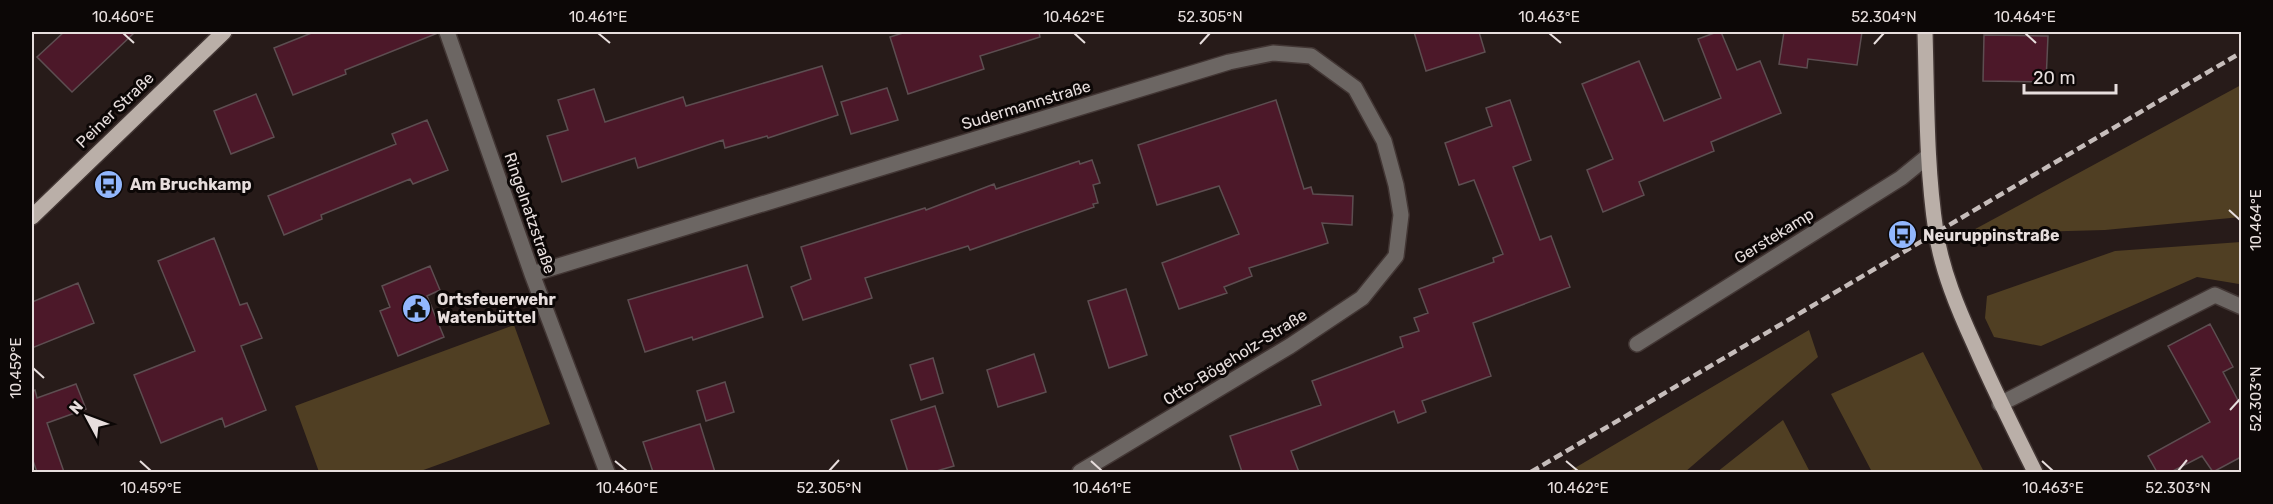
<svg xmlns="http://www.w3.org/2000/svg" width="2273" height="504" viewBox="0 0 2273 504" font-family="Rubik,sans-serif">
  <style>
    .green { fill: #503f23 }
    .building { fill: #4c1829; stroke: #5d4e51; stroke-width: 1.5 }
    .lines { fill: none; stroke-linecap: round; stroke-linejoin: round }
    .minor-casing { stroke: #423634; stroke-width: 18 }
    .major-casing { stroke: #423634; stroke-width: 18 }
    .minor { stroke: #6c6663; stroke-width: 15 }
    .major { stroke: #baafa8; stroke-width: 15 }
    .rail { stroke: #c6bdbb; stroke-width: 4.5; stroke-dasharray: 9 4.5; stroke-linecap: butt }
    .ticks { fill: none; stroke: #e7dedd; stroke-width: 2 }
    .labels { text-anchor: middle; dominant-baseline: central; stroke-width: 6; stroke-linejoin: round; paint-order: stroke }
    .street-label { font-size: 16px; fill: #e7dedd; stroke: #0c0706 }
    .poi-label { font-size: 16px; font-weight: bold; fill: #e7dedd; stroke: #0c0706; text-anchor: start }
    .neatline { fill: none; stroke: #e7dedd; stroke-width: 2 }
    .ticks-label { font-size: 15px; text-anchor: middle; fill: #e7dedd }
  </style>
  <rect width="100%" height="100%" fill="#271b19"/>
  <!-- green -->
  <path class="green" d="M2241,85V217L2105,230L1966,234Z
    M2241,242L2239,284L2197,277L2041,346L1994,337L1985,318L1987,296L2115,251Z
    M514,325L550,424L418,472H319L295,406Z
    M1809,330L1818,357L1685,472H1568Z
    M1923,352L1984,472H1872L1831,394Z
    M1783,420L1810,472H1717Z"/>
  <!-- building -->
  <path class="building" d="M64,32H135L72,92L37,57Z
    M314,32H437L438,33L345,70L346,74L293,95L274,48Z
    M906,32H1039L1040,37L980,56L984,69L908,94L890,37Z
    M1414,32H1479L1485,52L1426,71Z
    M1717,32H1721L1737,70L1760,61L1781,113L1711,142L1714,151L1639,182L1644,195L1603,212L1587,170L1613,159L1582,84L1639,61L1664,121L1721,98L1698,39Z
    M1784,32H1862L1857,65L1808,59L1807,68L1779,64Z
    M1984,35L2048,36L2046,82L1983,81Z
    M822,66L838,115L768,138L767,136L725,148L723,140L638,168L635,158L562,182L547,136L568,130L558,100L594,89L605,122L683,97L686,106Z
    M887,88L898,120L851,134L841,102Z
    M256,94L274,137L231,154L214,111Z
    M1276,100L1304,189L1311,187L1313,194L1353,196L1352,225L1322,223L1328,243L1249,268L1252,276L1224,287L1227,293L1179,309L1162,263L1239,234L1219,186L1157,205L1138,145Z
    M1510,100L1531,160L1513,167L1540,240L1551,236L1570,287L1473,323L1491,376L1422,401L1426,412L1398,423L1394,411L1291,451L1299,472H1242L1230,436L1321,405L1312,381L1403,347L1400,337L1419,331L1414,318L1428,313L1419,289L1494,262L1493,258L1503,254L1474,180L1459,185L1445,143L1492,126L1486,108Z
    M427,120L448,170L413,184L410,179L321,215L322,219L284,235L268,196L396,144L392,134Z
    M1092,160L1100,183L1093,185L1098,203L1093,204L1094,207L970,250L968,246L865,278L872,298L803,320L791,287L811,279L801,247L925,208L926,210L994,184L996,189L1079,161L1080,164Z
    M214,238L240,305L247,303L262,338L241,346L266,410L225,427L222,418L161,443L134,375L195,351L158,261Z
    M747,265L763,317L693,340L692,337L645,352L628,300Z
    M430,266L440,290L427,296L444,337L398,356L380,311L390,307L382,286Z
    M78,283L94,323L32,348V302Z
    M1126,289L1147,355L1109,368L1088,301Z
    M2210,324L2233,367L2223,372L2241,406V457L2213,472L2202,456L2171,472H2157L2148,456L2210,422L2168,346Z
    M1034,354L1046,392L998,407L987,370Z
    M933,358L943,393L921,400L910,365Z
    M725,382L734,412L706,421L697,391Z
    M76,384L86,409L47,423L64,472H37L32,458V391L35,390L37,398Z
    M935,406L954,466L933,472H908L891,420Z
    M700,424L715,472H653L643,442Z"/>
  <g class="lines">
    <defs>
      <path id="minor" d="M447,32L532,274L607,472
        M532,274L1229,62L1273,53L1311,56L1355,88L1384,141L1396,185L1401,215L1396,256L1362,298L1290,346L1080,472
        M1637,344L1901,178L1928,156
        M2000,404L2215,295L2242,307"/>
      <path id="major" d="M1925,32C1927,98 1926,166 1936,232C1942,271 1958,309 1974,344C1993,388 2014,430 2035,472
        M32,217L224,32"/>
    </defs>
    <!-- minor casing -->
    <use href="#minor" class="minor-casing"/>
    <!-- major casing -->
    <use href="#major" class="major-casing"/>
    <!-- minor -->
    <use href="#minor" class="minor"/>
    <!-- major -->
    <use href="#major" class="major"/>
    <!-- rail -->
    <path class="rail" d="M1531,472L2242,52"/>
  </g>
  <!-- ticks -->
  <path class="ticks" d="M123,33L134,43M598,33L610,43M1074,33L1085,43M1549,33L1561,43M2025,33L2036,43M1200,44L1210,33M1874,44L1884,33M2229,210L2240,220M33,368L44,378M2230,410L2240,399M140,461L151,471M615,461L627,471M1091,461L1102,471M1566,461L1578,471M2042,461L2053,471M829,471L839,460M2178,471L2187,460"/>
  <!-- icons -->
  <defs>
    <symbol id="bus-disc" viewBox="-11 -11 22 22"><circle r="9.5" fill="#92b7fd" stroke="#0c0706"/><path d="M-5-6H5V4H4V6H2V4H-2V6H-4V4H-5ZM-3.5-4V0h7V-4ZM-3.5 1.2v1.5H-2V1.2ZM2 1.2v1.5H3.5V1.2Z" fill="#111"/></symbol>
    <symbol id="civic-disc" viewBox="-11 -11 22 22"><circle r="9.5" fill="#92b7fd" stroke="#0c0706"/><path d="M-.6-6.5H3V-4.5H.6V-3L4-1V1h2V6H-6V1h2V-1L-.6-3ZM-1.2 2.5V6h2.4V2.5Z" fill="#111"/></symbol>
  </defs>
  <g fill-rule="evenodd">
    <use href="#bus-disc" x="92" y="168" width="33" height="33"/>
    <use href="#bus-disc" x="1886" y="218" width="33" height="33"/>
    <use href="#civic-disc" x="400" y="292" width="33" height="33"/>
  </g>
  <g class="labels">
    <!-- street labels -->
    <g class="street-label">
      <text transform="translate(1026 105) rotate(-17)">Sudermannstraße</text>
      <text transform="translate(115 110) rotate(-44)">Peiner Straße</text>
      <text transform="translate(530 213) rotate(71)">Ringelnatzstraße</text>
      <text transform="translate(1774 236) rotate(-32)">Gerstekamp</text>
      <text transform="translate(1235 357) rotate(-32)">Otto-Bögeholz-Straße</text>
    </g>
    <!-- poi labels -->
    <g class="poi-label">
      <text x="130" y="184">Am Bruchkamp</text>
      <text x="1923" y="235">Neuruppinstraße</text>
      <text x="437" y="299">Ortsfeuerwehr<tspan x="437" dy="18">Watenbüttel</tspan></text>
    </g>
  </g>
  <!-- border -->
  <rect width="2273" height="504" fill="none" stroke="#0c0706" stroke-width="66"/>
  <!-- north arrow -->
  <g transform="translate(87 417) rotate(311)" stroke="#0c0706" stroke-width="4.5" paint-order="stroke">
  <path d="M0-4.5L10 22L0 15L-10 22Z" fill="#e7dedd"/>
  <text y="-9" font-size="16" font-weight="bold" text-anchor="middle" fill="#e7dedd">N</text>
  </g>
  <!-- scale -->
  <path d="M2024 84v9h92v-9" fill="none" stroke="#e7dedd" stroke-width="3"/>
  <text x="2033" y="84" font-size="18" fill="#e7dedd" stroke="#0c0706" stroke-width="4.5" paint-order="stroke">20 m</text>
  <rect x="33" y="33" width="2207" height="438" class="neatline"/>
  <g class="ticks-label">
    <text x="123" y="22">10.460°E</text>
    <text x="598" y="22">10.461°E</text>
    <text x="1074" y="22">10.462°E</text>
    <text x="1210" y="22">52.305°N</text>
    <text x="1549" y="22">10.463°E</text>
    <text x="1884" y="22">52.304°N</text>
    <text x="2025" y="22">10.464°E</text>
    <text transform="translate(2256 220) rotate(-90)" y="5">10.464°E</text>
    <text transform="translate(16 368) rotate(-90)" y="5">10.459°E</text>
    <text transform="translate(2256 399) rotate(-90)" y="5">52.303°N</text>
    <text x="151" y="493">10.459°E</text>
    <text x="627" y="493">10.460°E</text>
    <text x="829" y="493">52.305°N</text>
    <text x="1102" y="493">10.461°E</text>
    <text x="1578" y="493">10.462°E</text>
    <text x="2053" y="493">10.463°E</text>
    <text x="2178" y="493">52.303°N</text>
  </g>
</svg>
